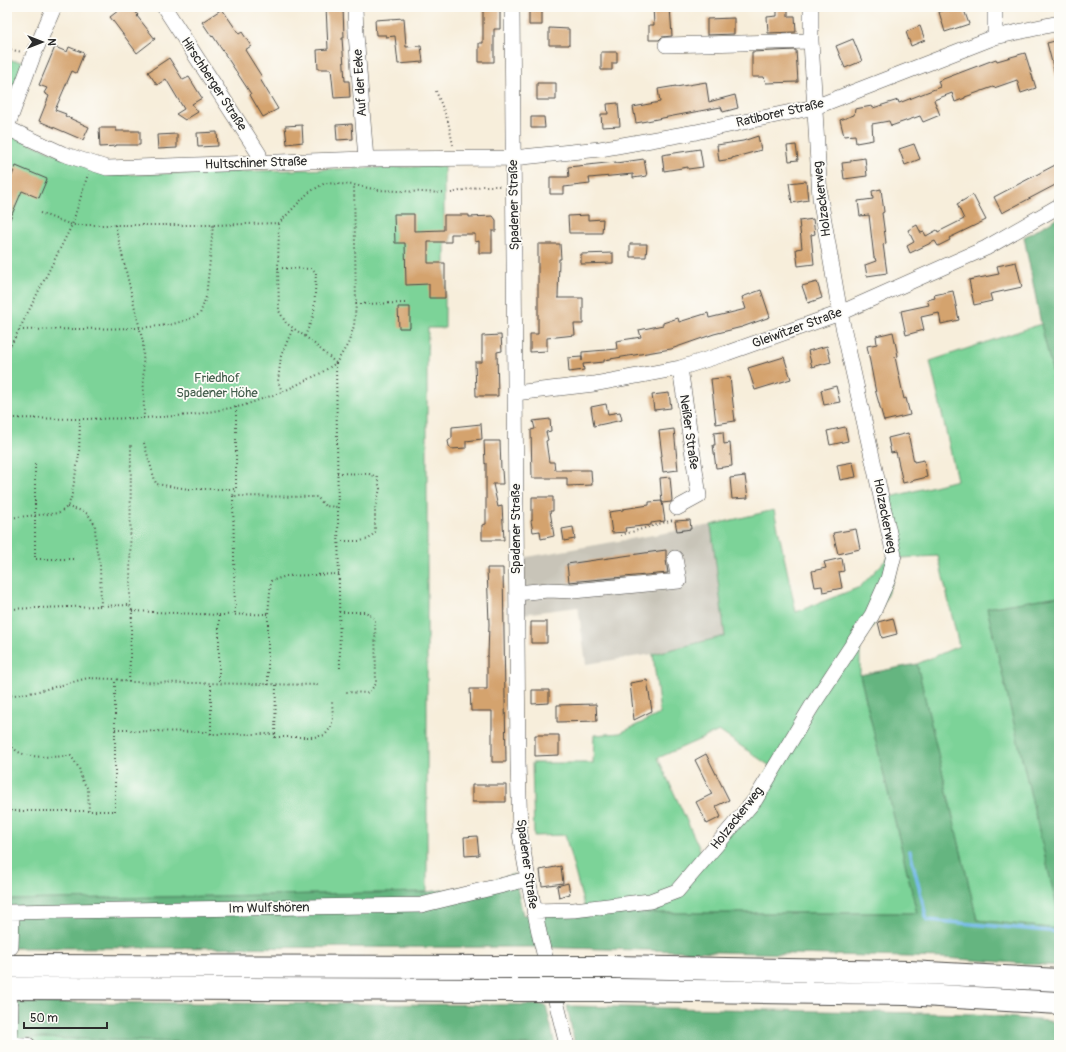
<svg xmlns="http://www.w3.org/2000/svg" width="1066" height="1052" viewBox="0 0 1066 1052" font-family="Pangolin,sans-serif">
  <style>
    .industrial { fill: #c8c4b8 }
    .green { fill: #7cd398; stroke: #547f62; fill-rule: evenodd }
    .forest { fill: #65b580; stroke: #487056 }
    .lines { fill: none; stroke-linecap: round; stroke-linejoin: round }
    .stream { stroke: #76bbec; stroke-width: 3.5 }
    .building { fill: #d4a36e }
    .minor-casing { stroke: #4a4845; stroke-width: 16 }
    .highway-casing { stroke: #4a4845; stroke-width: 24 }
    .path { stroke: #4a4845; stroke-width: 2; stroke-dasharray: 1 3; stroke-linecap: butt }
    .minor { stroke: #fff; stroke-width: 15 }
    .highway { stroke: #fff; stroke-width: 22 }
    .highway-bridge-casing { stroke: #4a4845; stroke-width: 24; stroke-linecap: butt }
    .highway-bridge { stroke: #fff; stroke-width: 22 }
    .labels { text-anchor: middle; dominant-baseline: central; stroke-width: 3.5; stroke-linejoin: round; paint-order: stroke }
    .street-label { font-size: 13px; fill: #2b2b2b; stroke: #fdfcf7 }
    .park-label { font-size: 13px; fill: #435d4c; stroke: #fdfcf7 }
  </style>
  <rect width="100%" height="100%" fill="#fdfcf7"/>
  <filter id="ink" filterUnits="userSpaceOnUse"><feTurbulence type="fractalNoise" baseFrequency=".025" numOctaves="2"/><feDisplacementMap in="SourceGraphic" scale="8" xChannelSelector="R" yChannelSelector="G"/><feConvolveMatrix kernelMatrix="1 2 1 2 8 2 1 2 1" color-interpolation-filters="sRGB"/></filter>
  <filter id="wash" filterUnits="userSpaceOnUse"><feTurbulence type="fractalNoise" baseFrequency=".012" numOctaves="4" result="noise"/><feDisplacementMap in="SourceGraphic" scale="16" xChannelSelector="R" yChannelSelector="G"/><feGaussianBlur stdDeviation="0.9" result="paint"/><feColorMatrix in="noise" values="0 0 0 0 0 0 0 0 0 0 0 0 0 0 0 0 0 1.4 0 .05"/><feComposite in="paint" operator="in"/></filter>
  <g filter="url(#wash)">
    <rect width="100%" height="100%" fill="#f7eedb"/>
    <!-- industrial -->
    <path class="industrial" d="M711,525L725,636L653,654L586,664L578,607L523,614L521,558Z"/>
    <!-- green -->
    <path class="green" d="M7,60L26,62L7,111Z
      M7,134L109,175L444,166V230H451V242H445V328H428L427,360V892L7,900Z
      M1041,324L1059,399V596L987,608L1059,916V929L977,920L917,664L959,646L938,556L901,558L879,615L860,648V675L917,913H586L565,835L534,836L532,763H593L594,735L620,733L660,714L653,654L725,636L711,525L774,510L796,612L860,587L899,546L887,498L957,480L930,361ZM719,731L770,766L750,799L703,856L658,758Z
      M7,1037L286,1045H7Z"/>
    <!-- forest -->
    <path class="forest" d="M1059,217V399L1041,324L1024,237Z
      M1059,596V916L987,608Z
      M917,664L977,920L1059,929V966L944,958L529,947L7,948V900L427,892L472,886L514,874L523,915L586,913H917L860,675Z
      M7,1002L546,1005L555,1045H286L7,1037Z
      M567,1006L973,1014L1059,1022V1045H575Z"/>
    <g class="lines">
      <!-- stream -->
      <path class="stream" d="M910,851L927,920L1059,932"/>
    </g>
    <g id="blocks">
      <!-- building -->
      <path class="building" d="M123,7H131L138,15L137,16L155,39L137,53L110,17Z
        M326,7H343L344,38H342L345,81H349L350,97L334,98L331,69H318L317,50L328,49Z
        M483,7H500V29H494V62H479V43H483Z
        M653,7H670L672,36L662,37L659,40H649V25H654Z
        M777,7H788V16H795L796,32L768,33L767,17L777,16Z
        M954,7H963L969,24L945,32L939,12Z
        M529,8H542V25H529Z
        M222,9L239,34L242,32L251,46L245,50L262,77L260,79L278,109L263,117L250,95L251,94L213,36L212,37L202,22Z
        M404,18L406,47L421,46L423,62L398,64L395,36L386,37V35H376L375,20Z
        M734,18V34L707,35V19Z
        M920,26L925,40L911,46L906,32Z
        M549,28L569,29V45H549Z
        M853,39L862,61L845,68L836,46Z
        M1059,40V78H1056L1047,43Z
        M55,47L67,52L69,47L84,53L76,73L72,71L55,110L66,114L65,116L89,127L83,140L39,121L49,96L44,93L47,88L39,85Z
        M796,50L798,82L766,83L764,77H752V52Z
        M601,52H617V63H612V70H601Z
        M1025,53L1036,88L1021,93L1017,80L994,88L993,87L965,97V98L955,102L952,93L934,100L940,115L923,122L920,116L891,126L889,121L872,124L873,140L856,143L855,135L844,136L840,120L854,115L855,109L872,106L873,108L898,100L899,103L940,87L938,81L996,59L997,61Z
        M169,58L183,80L189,77L202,98L192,104L198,112L185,120L176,114L184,109L166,79L157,85L148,72Z
        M706,82L709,102L735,95L738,108L723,112L721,107L636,123L633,107L660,102L658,89L676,86V87Z
        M537,83H556V100H537Z
        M618,103L620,126L602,127L601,114H608L607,104Z
        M531,117H544L545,128H531Z
        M352,124L353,139L337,140L336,125Z
        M302,125L303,142L287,144L285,126Z
        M99,128H116V131H140V145H116V146L100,147Z
        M217,132L218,146L198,147L197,133Z
        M177,134V148L158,149L157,135Z
        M758,136L761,150L732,158V159L719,161L717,145L743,141Z
        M914,144L920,159L905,165L899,149Z
        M796,145L798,160L789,161L787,146Z
        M700,149L703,167L688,169V167L664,171L662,155Z
        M865,158L867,176L844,179L842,163L851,162V160Z
        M644,159L647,176L633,178V174L589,178L590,184L564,187V194H550V177H569L568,167L616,162V163Z
        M1059,163V183L1002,213L994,197Z
        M16,166L47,179L39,198L22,191L7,226V187Z
        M806,181L808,200L792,203L789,183Z
        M881,189L884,212L882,213L886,243L883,244L887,273L867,276L865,265L876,261L875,258H874L869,215L860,216L858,201L873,199L872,191Z
        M973,195L986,220L949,238L950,240L938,246L935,241L910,253L907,246L914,242L908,230L917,225L921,233L924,232L926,236L937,230L938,232L964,219L957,204Z
        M394,214H414V231L444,230V215H469V217L493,216L496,220V231H492V253H479V241L475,242V234H451V242H428V263H445V298H429V284L406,285L405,243H395Z
        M588,215V220L603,219L602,233H569L568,216Z
        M813,219L815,234L811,235L814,264L798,266L796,249L802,248L799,221Z
        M538,244H560L561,259H559L558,298H583V324H574L575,335L547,338V351L530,352V334H538Z
        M630,244H647L646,257H630Z
        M613,253V263L581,264V254Z
        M1016,262L1022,287L990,294L992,301L974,305L969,280L999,274L997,266Z
        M817,282L822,298L808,303L802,286Z
        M761,290L770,317L742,327L714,334L671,349L604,360V362L583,364L584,370L569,372L568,358L582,357V361V352L617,349L616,341L641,337L639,330L663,325V323L678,318L679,322L708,313L709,318L746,309L742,297Z
        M953,291L959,320L941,324L939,313L921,317L924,330L906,335L901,311L929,305L927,300L935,298L934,295Z
        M398,307H410V328H399Z
        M893,332L898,356L895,357L904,399L906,398L910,415L884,421L876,393L867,346L877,344L876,336Z
        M501,335L502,351L497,352L498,396H476L475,362H482V336Z
        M827,346L831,362L812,367L808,351Z
        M784,357L791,379L755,390L748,368Z
        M730,377L735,421L716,424L711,379Z
        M836,386L840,402L824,405L821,390Z
        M669,393L671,408L654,410L652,395Z
        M606,404L608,414L620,412L622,420L594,426L591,407Z
        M550,419L551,431L546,432L548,440L546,441L549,462H554L555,470H591L592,485L567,486V478H532L531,430L535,429L533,421Z
        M481,424L482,439L466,441V448L451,449L449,446L448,441L452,438V427Z
        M845,427L848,441L830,445L827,431Z
        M674,429L678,470L663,472L661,456H662L659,431Z
        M723,432L724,444L730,443L732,466L716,468L713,445H715L714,433Z
        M908,433L914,462L924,460L927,477L903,483L896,452L891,453L888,438Z
        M484,441H500L501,470H502L503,484H493L498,507L502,506L504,540H482V525L486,524V463L485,464Z
        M853,462L856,477L840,480L837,465Z
        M745,476L748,498L732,499L730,478Z
        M670,477L672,500L671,502L662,503L660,478Z
        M532,497H553V511H550L554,536L541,539L540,531L533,532L531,521L532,520Z
        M662,501L665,521L651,523V525L625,528L626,532L612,533L609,512L623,510V509L649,505V502Z
        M690,520L691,529L677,531L675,521Z
        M573,527L575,539L564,541L562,529Z
        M856,529L860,549L838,554L833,533Z
        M666,550V560L668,573L569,582L567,564Z
        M842,558L844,571L839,572L842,588L823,592L822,586L815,587L812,571L826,568L824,562Z
        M487,568H503L506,762H492V711H471L470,689H487V656H488L489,624Z
        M893,618L897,634L882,638L878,622Z
        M531,622H547V643H531Z
        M647,680L652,711L634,720L630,683Z
        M532,690H549V703L532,704Z
        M596,704L597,721L557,722V705Z
        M535,735H559V755L535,756Z
        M706,754L729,800L716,806L721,817L707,824L696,802L712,794L695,760Z
        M472,785H506V802H472Z
        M477,836L479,855L465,856L464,837Z
        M561,866L563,883L542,886L540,870Z
        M568,883L570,894L559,897L557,886Z"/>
    </g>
  </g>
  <g filter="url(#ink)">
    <use href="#blocks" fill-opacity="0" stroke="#4a4845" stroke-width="1"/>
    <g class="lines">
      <defs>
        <path id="minor" d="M164,7L259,154V163
          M355,7L356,34L366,159
          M512,7L518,762L520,834L528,879L540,937L567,1045
          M995,37V7
          M666,45L811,41
          M7,127L33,56L54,7
          M7,128L63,154L107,168L366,159L513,158L600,149L696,132L815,107L995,37L1059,23
          M515,393L594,384L680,368L727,353L840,313L986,248L1059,206
          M677,508L699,496L680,368
          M517,593L548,590L573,591L679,581L675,558
          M534,911L574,910L650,901L677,891L755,800L812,706L872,615L888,579L894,555L840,313L820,198L811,41V7
          M7,912L421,905L528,879
          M11,947L12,912
          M7,1044L28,1045
          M10,1044L11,1005"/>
        <path id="highway" d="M7,966L519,967
          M613,967L909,972L1059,980
          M7,988L520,990
          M616,990L906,994L1059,1003"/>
      </defs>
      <!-- minor casing -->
      <use href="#minor" class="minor-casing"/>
      <!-- highway casing -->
      <use href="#highway" class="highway-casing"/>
      <!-- path -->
      <path class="path" d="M7,49L22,52
        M436,91L448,121L453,145
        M451,193L482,186H500
        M40,213L72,225H213L279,223L308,193L325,183L354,185L378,190L444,193
        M115,225L143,342L144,418
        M278,268L312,269L316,272L314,314L305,336
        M356,304L407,303
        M19,330L139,328L169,325L187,320L200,314L206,297L210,260L213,225
        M7,352L19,330L72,225L88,174
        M282,392L278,381L281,356L293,328
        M236,407V489L233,496L317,497L325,506L338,507
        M7,418L80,419L144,418L191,415L242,406L282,392L321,373L336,363L310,340L286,323L279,311L278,268L279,223
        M144,443L156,484L189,489H236
        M35,464V559H76
        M337,473L369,474L377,477L380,489L375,509V532L369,539L360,541H339
        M233,496L235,615
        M67,507L79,510L88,514L95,525L96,547L100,565L101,606
        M7,518L59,513L67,507L71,499L79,455L80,419
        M621,535L673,520
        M7,609L130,605
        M132,611L219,615V683
        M339,612H366L375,619L376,684L368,693L346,692
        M219,615L268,614
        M340,668L336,363L348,344L354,326L356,304L354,185
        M129,682L132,611L130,605L131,443
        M268,685V614L271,581L286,576L339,574
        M276,685L275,737H314L325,735L331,727L333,718L332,701
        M7,696L35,692L88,678L115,679L129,682L321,685
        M7,724C10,730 8,736 10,742C16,762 55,756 71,756L79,768L82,780L88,789L89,811
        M115,729H130L132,731L207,732L211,734H275
        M211,734V683
        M7,811H115V679"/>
      <!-- minor -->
      <use href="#minor" class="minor"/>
      <!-- highway -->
      <use href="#highway" class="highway"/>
      <defs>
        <path id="highway-bridge" d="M519,967H613
          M520,990H616"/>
      </defs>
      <!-- highway-bridge casing -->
      <use href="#highway-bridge" class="highway-bridge-casing"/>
      <!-- highway-bridge -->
      <use href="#highway-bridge" class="highway-bridge"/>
    </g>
  </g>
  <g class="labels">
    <!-- street labels -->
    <g class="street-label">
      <text transform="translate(360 83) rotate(-94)">Auf der Eeke</text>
      <text transform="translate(214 84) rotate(57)">Hirschberger Straße</text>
      <text transform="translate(780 113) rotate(-13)">Ratiborer Straße</text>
      <text transform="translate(256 163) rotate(-2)">Hultschiner Straße</text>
      <text transform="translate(822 199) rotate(-97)">Holzackerweg</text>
      <text transform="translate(514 205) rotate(-91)">Spadener Straße</text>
      <text transform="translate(797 328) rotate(-20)">Gleiwitzer Straße</text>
      <text transform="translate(689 432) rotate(82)">Neißer Straße</text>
      <text transform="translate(885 516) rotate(79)">Holzackerweg</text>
      <text transform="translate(516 529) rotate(-90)">Spadener Straße</text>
      <text transform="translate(737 818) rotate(-52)">Holzackerweg</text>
      <text transform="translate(527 864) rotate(82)">Spadener Straße</text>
      <text transform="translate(269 908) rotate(-1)">Im Wulfshören</text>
    </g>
    <!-- park labels -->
    <g class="park-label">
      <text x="217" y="378">Friedhof<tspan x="217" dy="15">Spadener Höhe</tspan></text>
    </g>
  </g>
  <!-- margin -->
  <rect width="1066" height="1052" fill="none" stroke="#fdfcf7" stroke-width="24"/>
  <!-- north arrow -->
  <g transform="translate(42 42) rotate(90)" stroke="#fdfcf7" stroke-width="3" paint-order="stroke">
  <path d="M0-3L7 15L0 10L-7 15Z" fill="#2b2b2b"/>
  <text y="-6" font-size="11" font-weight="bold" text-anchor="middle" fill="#2b2b2b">N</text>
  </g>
  <!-- scale -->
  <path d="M24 1022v6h83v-6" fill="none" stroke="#2b2b2b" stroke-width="2"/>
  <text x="30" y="1022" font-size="12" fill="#2b2b2b" stroke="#fdfcf7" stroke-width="3" paint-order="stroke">50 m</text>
</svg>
